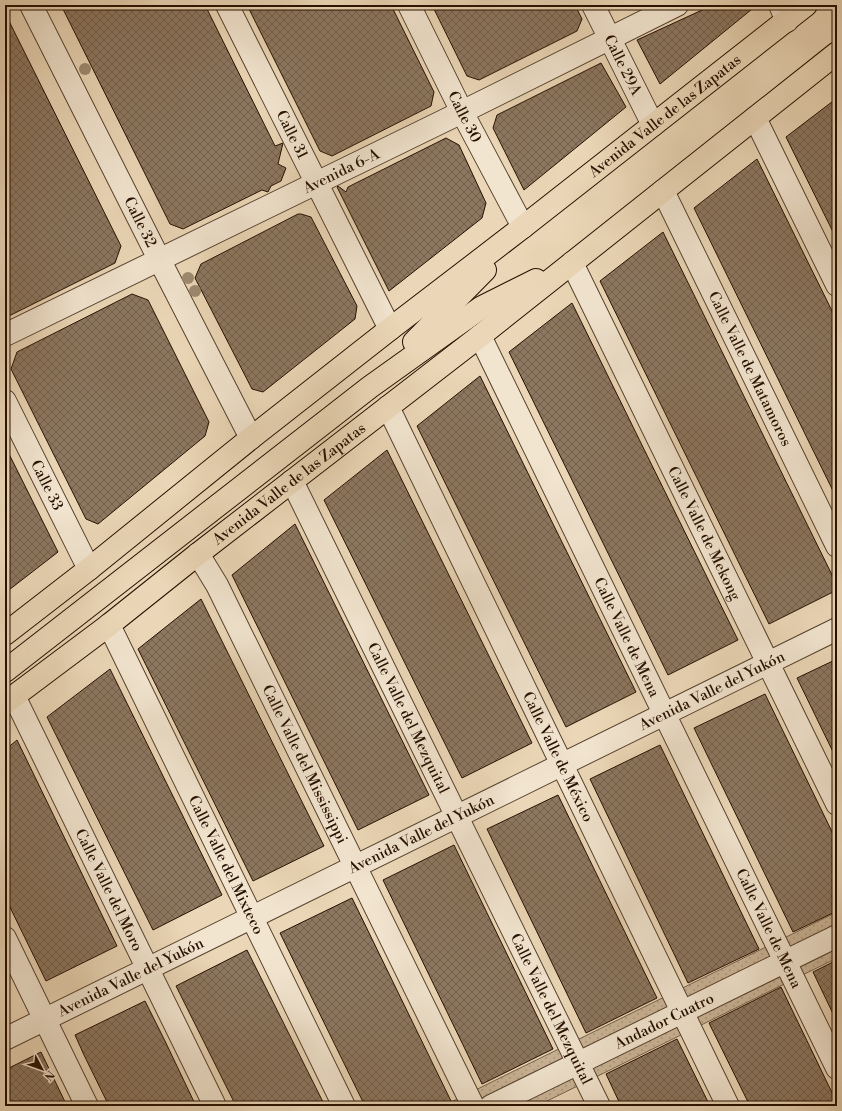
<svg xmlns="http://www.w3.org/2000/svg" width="842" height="1111" viewBox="0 0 842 1111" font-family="'Libre Bodoni',serif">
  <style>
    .park { fill: url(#park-dots); stroke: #78624c }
    .building { fill: url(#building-cross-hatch); stroke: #261001 }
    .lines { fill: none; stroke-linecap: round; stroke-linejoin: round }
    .minor-casing { stroke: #57422e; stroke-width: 24 }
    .major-casing { stroke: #261001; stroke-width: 24 }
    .minor { stroke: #f2e5d0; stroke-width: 22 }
    .major { stroke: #ebd7b7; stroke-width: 22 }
    .tree { fill: #9e8970 }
    .labels { text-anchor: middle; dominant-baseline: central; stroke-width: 4; stroke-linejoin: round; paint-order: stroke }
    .street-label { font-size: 15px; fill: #261001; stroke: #f2e5d0 }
  </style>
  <defs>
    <pattern id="park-dots" width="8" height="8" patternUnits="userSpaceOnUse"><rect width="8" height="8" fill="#cab598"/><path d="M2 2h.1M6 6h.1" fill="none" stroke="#ad9b81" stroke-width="1.8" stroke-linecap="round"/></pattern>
    <pattern id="building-cross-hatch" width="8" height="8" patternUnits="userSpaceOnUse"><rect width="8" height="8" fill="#8c7760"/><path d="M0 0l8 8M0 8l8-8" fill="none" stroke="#72604d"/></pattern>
  </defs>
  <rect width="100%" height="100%" fill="#ebd7b7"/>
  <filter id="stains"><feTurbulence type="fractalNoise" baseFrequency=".005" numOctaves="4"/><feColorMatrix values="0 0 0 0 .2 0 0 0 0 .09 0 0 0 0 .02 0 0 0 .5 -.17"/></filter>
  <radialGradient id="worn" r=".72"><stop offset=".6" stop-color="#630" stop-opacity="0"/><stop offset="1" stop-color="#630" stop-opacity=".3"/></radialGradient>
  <!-- park -->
  <path class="park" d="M837,912V958L537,1106H443Z"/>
  <!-- building -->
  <path class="building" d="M61,5H205L275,146L283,143L278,164L286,168L281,181L271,186L268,192L262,190L183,229L170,224Z
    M247,5H391L434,92L431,106L332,156L320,151Z
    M432,5H575L582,19L577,31L479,80L467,76Z
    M713,5H757L660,84L637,40Z
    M5,13L121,246L115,263L5,318Z
    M601,63L626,107L524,190L493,128L497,115Z
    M837,98V240L786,137Z
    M446,138L459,145L486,203L482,218L389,291L337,187L338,186L346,192L348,187Z
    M757,159L837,321V499L694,208Z
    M298,214H301L311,217L357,306L355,319L263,392L252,389L195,278L201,264Z
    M663,232L837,585V590L769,624L600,281Z
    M132,294L148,300L209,422L205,436L98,524L86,519L11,369L17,352Z
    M572,303L738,640L668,675L509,352Z
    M480,376L636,692L566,727L417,426Z
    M5,446L58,552L5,593Z
    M387,450L532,743L462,778L324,500Z
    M295,524L429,795L358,830L232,575Z
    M201,599L324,846L253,881L138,649Z
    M837,659V760L797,678Z
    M110,669L222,895L153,930L47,717Z
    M765,694L837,842V911L793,932L694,728Z
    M17,740L117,946L46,981L5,897V750Z
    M660,745L759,949L688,983L590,779Z
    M558,795L657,998L586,1033L487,829Z
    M454,845L553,1049L482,1084L383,880Z
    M352,898L451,1101L441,1106H365L280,933Z
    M247,950L325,1106H236L176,986Z
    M837,960V1022L813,972Z
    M781,987L837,1103V1106H750L709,1023Z
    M145,1001L165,1041L196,1106H109L84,1055L75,1035Z
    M677,1039L710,1106H621L606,1074Z
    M41,1052L67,1106H5V1070Z"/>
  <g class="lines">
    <defs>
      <g id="minor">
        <path id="s1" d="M31,5L159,259L251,438"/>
        <path id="s2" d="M227,5L390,329"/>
        <path id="s3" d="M409,5L462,112L523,227"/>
        <path id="s4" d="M593,5L653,125"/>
        <path d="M780,5L787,21"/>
        <path d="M755,118L837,285"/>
        <path id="s5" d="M663,191L837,546"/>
        <path id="s6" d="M572,263L837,804"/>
        <path id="s7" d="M5,335L462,112L677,5"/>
        <path id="s8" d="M480,336L837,1068"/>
        <path id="s9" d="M5,401L89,569"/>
        <path id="s10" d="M388,407L728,1106"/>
        <path id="s11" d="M292,481L599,1106"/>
        <path id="s12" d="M198,554L217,585L473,1106"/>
        <path id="s13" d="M109,625L344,1106"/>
        <path id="s14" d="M14,696L215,1106"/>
        <path d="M5,938L87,1106"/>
        <path id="s15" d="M5,1039L837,629"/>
        <path id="s16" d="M491,1106L837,936"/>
      </g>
      <g id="major">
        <path d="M414,342L485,270"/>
        <path id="s17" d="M5,634L89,569L251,438L390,329L523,227L806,5"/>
        <path d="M5,671L370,387L482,307L536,280"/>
        <path id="s18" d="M5,703L109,625L198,554L480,336L837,53"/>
      </g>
    </defs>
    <!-- minor casing -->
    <use href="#minor" class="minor-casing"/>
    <!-- major casing -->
    <use href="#major" class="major-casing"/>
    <!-- minor -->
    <use href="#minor" class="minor"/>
    <!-- major -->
    <use href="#major" class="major"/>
  </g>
  <!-- trees -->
  <g class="tree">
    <circle cx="85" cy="69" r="6"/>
    <circle cx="188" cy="278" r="6"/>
    <circle cx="195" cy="291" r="6"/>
  </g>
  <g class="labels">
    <!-- street labels -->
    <g class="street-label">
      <text stroke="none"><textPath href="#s4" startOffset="67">Calle 29A</textPath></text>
      <text stroke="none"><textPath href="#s17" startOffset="839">Avenida Valle de las Zapatas</textPath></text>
      <text stroke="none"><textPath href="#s3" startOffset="125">Calle 30</textPath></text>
      <text stroke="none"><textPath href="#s2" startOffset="145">Calle 31</textPath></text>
      <text stroke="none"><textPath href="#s7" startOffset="374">Avenida 6-A</textPath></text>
      <text stroke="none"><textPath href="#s1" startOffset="243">Calle 32</textPath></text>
      <text stroke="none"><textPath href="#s5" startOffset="198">Calle Valle de Matamoros</textPath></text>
      <text stroke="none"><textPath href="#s18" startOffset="359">Avenida Valle de las Zapatas</textPath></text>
      <text stroke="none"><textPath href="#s9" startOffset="94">Calle 33</textPath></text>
      <text stroke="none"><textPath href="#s6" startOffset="301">Calle Valle de Mekong</textPath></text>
      <text stroke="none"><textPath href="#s8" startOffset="335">Calle Valle de Mena</textPath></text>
      <text stroke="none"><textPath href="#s15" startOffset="788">Avenida Valle del Yukón</textPath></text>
      <text stroke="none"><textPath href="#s11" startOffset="264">Calle Valle del Mezquital</textPath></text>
      <text stroke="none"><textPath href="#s10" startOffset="389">Calle Valle de México</textPath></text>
      <text stroke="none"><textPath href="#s12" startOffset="236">Calle Valle del Mississippi</textPath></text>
      <text stroke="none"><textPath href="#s15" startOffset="464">Avenida Valle del Yukón</textPath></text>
      <text stroke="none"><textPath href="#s13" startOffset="267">Calle Valle del Mixteco</textPath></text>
      <text stroke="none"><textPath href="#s14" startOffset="216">Calle Valle del Moro</textPath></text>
      <text stroke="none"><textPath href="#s8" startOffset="659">Calle Valle de Mena</textPath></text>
      <text stroke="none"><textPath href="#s15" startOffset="140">Avenida Valle del Yukón</textPath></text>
      <text stroke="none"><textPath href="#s11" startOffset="588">Calle Valle del Mezquital</textPath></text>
      <text stroke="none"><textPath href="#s16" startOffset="193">Andador Cuatro</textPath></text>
    </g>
  </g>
  <!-- margin -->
  <rect width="842" height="1111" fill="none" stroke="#ebd7b7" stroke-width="20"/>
  <rect x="6" y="6" width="830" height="1099" fill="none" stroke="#261001" stroke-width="2"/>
  <rect x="10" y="10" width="822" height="1091" fill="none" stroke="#261001"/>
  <!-- north arrow -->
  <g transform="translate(42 1069) rotate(131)" stroke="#f2e5d0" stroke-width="3" paint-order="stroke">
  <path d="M0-3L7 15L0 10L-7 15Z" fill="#261001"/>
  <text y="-6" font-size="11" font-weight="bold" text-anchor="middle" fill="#261001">N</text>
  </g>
  <rect width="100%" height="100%" filter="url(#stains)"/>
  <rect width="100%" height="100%" fill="url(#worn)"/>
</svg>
